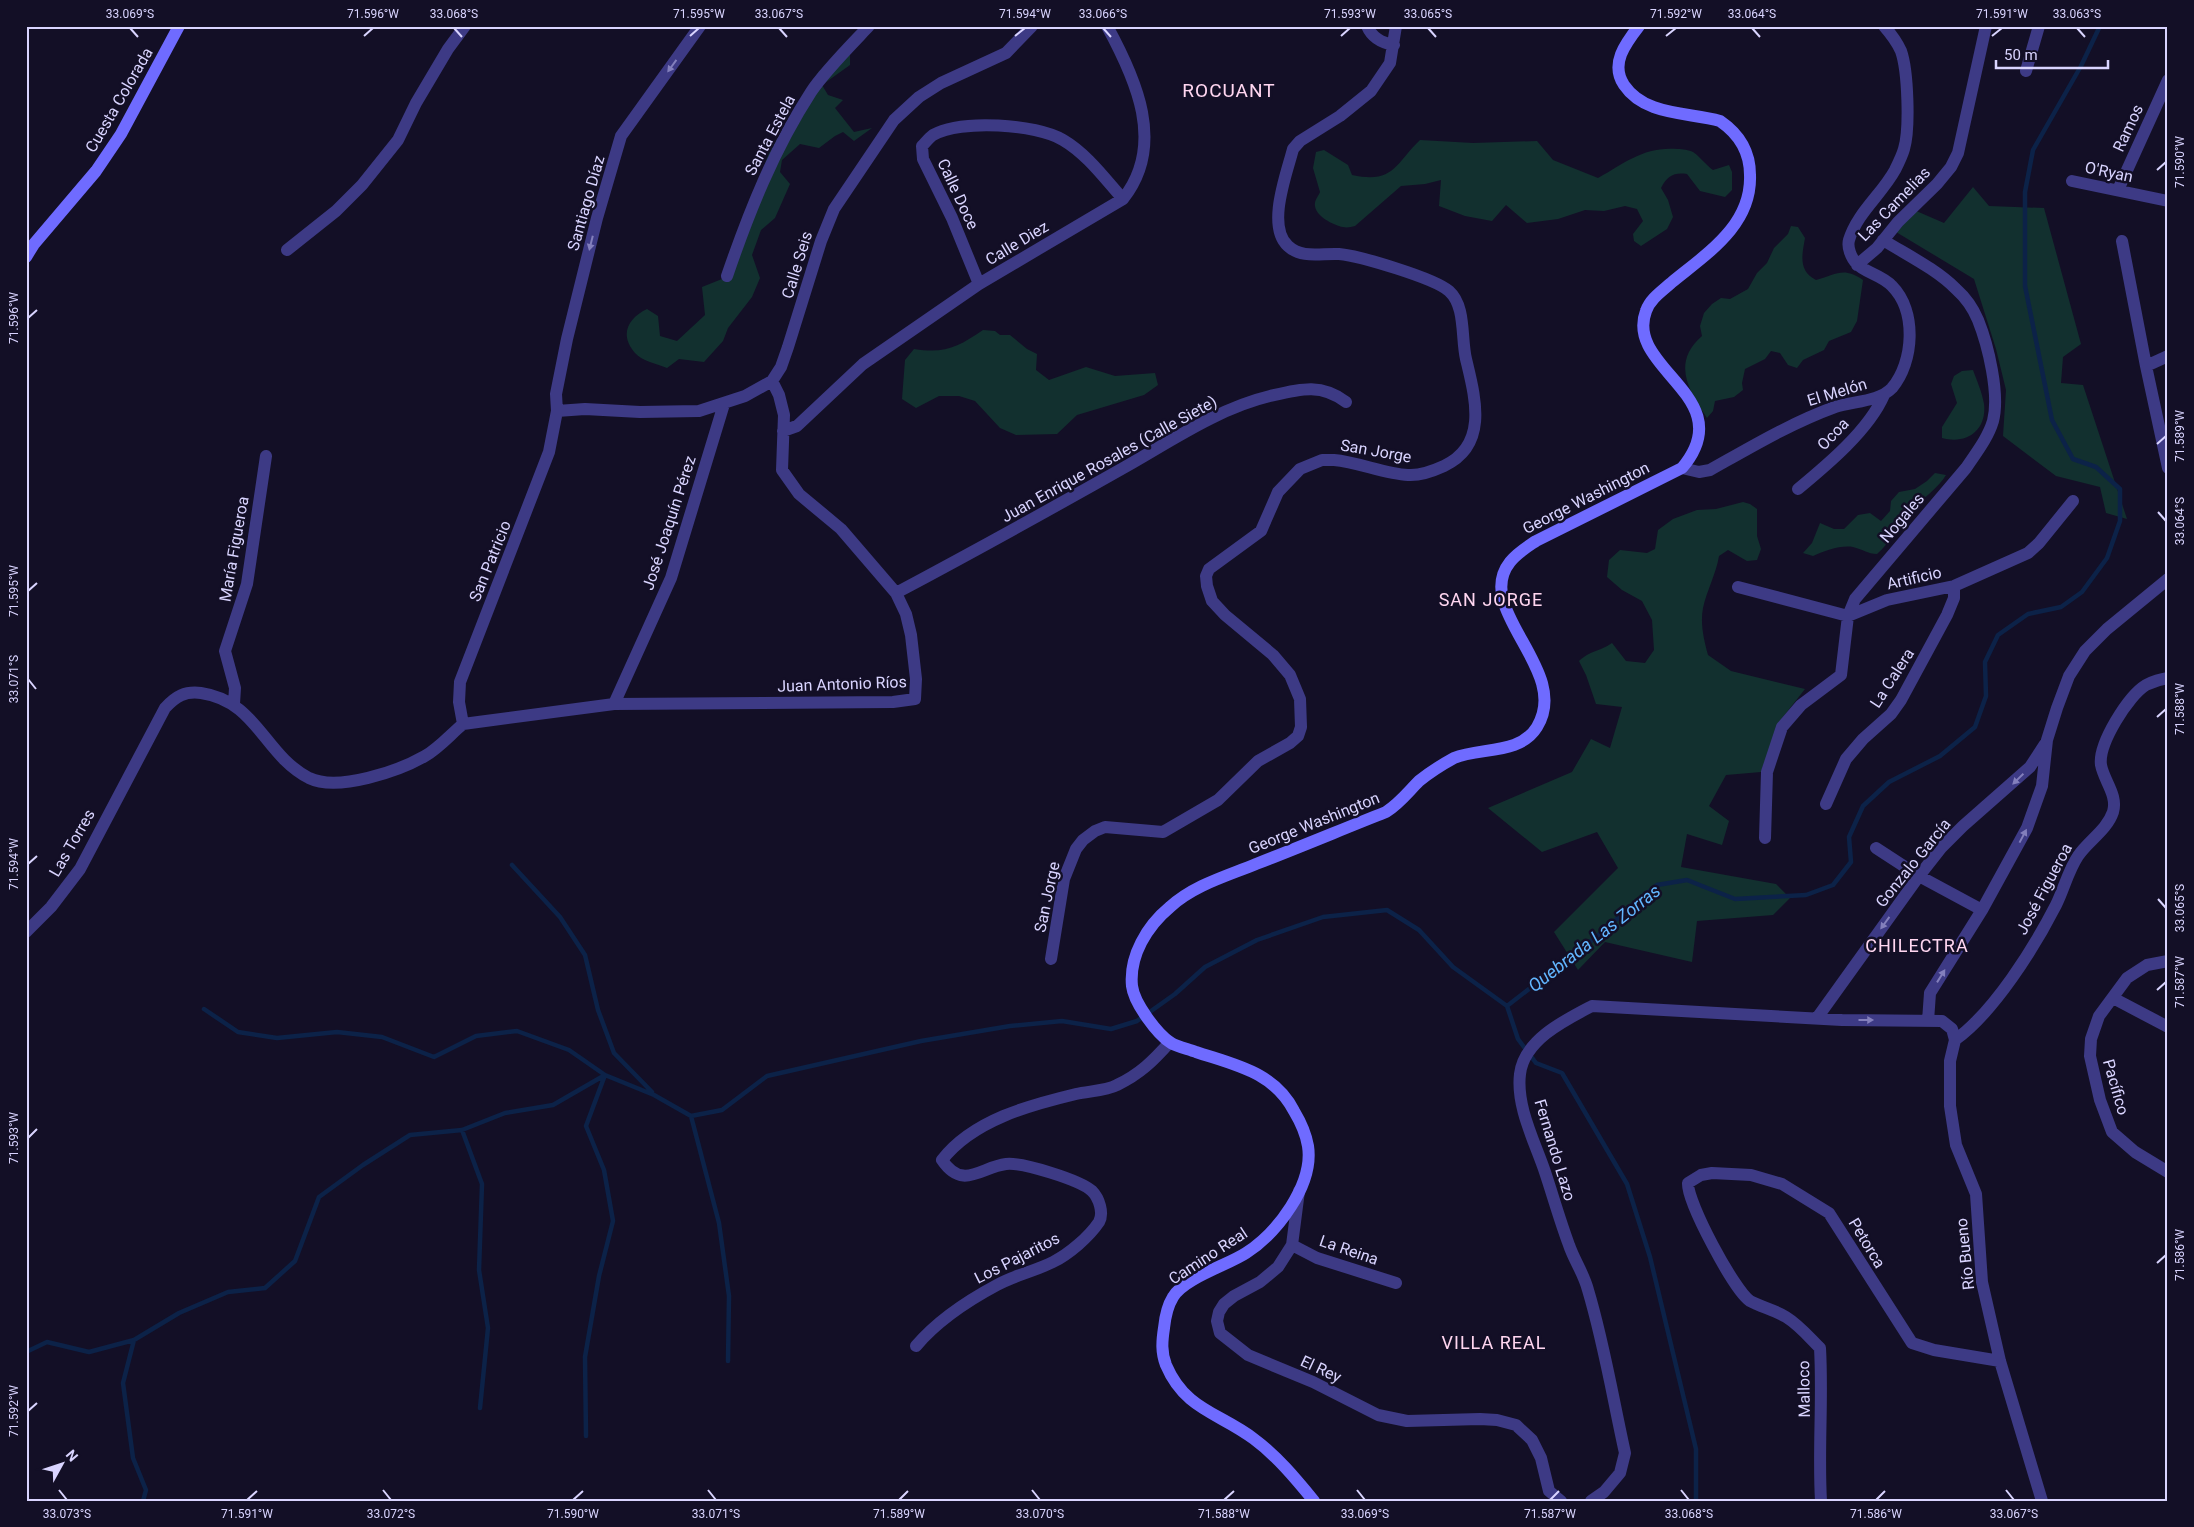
<svg xmlns="http://www.w3.org/2000/svg" width="2194" height="1527" viewBox="0 0 2194 1527" font-family="Roboto,sans-serif">
  <style>
    .green { fill: #12302f }
    .lines { fill: none; stroke-linecap: round; stroke-linejoin: round }
    .stream { stroke: #0c2248; stroke-width: 4.5 }
    .street { stroke: #3d3a85; stroke-width: 12 }
    .secondary { stroke: #6f6bff; stroke-width: 12 }
    .oneway { fill: #837fbc }
    .ticks { fill: none; stroke: #d9d4ff; stroke-width: 2 }
    .labels { text-anchor: middle; dominant-baseline: central; stroke-width: 5; stroke-linejoin: round; paint-order: stroke }
    .street-label { font-size: 16px; fill: #d9d4ff; stroke: #130f26 }
    .neighbourhood-label { font-size: 18px; letter-spacing: 1px; fill: #ffd6f0; stroke: #130f26 }
    .water-label { font-size: 18px; font-style: italic; fill: #62b6ff; stroke: #130f26 }
    .quarter-label { font-size: 19px; letter-spacing: 1px; fill: #ffd6f0; stroke: #130f26 }
    .neatline { fill: none; stroke: #d9d4ff; stroke-width: 2 }
    .ticks-label { font-size: 12px; text-anchor: middle; fill: #d9d4ff }
  </style>
  <rect width="100%" height="100%" fill="#130f26"/>
  <!-- green -->
  <path class="green" d="M850,49V65L822,85L828,95L843,100L835,108L854,132L872,128L854,141L843,132L835,136L819,148L800,144L782,160L780,172L790,184L775,218L761,230L752,255L760,278L752,297L728,328L723,341L704,362L679,359L667,368C657,364 642,361 635,353C619,335 628,318 647,309L658,316L660,336L677,341L705,315L702,287L727,277L769,152L819,71Z
    M1420,140L1473,143L1537,141L1553,160L1598,178C1626,162 1645,146 1678,149C1682,149 1689,150 1693,152C1697,154 1707,166 1713,170L1729,165L1732,172V190L1725,197L1700,191L1687,174C1674,172 1667,176 1661,188L1668,200L1673,217L1667,229L1641,246L1634,241L1633,234L1643,221L1637,209L1625,206L1604,211L1585,210L1558,219L1527,223L1506,205L1492,221L1465,216L1439,206L1441,180L1425,184L1401,186L1355,226C1351,227 1347,228 1343,227C1333,225 1313,215 1315,203C1315,200 1319,195 1320,192L1313,168L1316,152L1324,150L1348,165L1352,175C1394,184 1395,164 1420,140Z
    M1973,187L1989,206L2044,208L2081,344L2063,357L2061,383L2083,385L2127,519L2106,513L2100,487L2056,476L2003,436L2006,390L1996,349L1974,279L1896,232L1914,210L1944,223Z
    M1791,226L1798,227L1805,238C1802,255 1798,271 1816,280C1836,275 1843,266 1863,280L1857,321L1851,332L1829,341L1824,350L1803,360L1797,368L1788,365L1780,353L1771,351L1765,359L1745,369L1742,383L1743,390L1734,397L1715,401L1713,411L1707,418C1689,391 1671,363 1702,336L1700,326L1704,313L1712,304L1721,298L1730,299L1748,289L1757,273L1767,263L1774,248L1788,234Z
    M983,330L995,331L1000,335H1010L1027,349L1037,354L1036,370L1049,380L1086,367L1115,376L1155,373L1158,385L1144,395L1077,415L1057,434L1016,435L1000,428L975,401L959,396H939L916,408L902,399L905,360L914,349C945,354 958,347 983,330Z
    M1973,370C1977,381 1982,392 1984,404C1987,430 1967,445 1942,438V427L1957,403L1951,384L1954,376L1962,371Z
    M1935,473L1946,475C1938,489 1919,501 1908,513C1895,526 1891,543 1877,554C1868,554 1862,549 1853,547C1840,545 1825,551 1813,556L1803,553L1812,543L1820,523L1834,529H1844L1858,515L1870,513L1881,521L1890,511L1891,501L1899,492L1915,489L1927,481Z
    M1743,502L1750,504L1757,509V536L1761,549L1757,560L1747,561L1728,550L1719,556C1716,574 1707,590 1703,608C1700,624 1704,640 1708,655L1731,671L1805,689L1779,722L1761,772L1726,775L1709,806L1729,821L1722,845L1687,834L1681,867L1776,884L1790,898L1773,915L1697,921L1692,962L1605,942L1578,970L1554,932L1618,868L1597,832L1542,852L1488,808L1572,772L1591,739L1610,748L1622,707L1596,704L1586,675L1579,661C1591,650 1599,652 1612,643L1626,661L1645,663L1654,650L1652,620L1642,601L1622,590L1607,577L1609,560L1620,550L1647,553L1655,549L1658,530L1673,519L1697,510L1716,509Z"/>
  <g class="lines">
    <!-- stream -->
    <path class="stream" d="M512,865L560,917L585,955L598,1010L614,1053L652,1092
      M1507,1006L1596,937L1657,885L1687,880L1735,899L1806,895L1833,885L1851,862L1849,837L1863,806L1889,782L1940,756L1975,727L1986,696L1985,662L1998,635L2028,614L2061,607L2082,592L2107,558L2120,521V489L2096,467L2073,459L2052,420L2025,286V192L2033,150L2081,66L2100,26
      M204,1009L238,1032L277,1038L337,1032L382,1037L434,1057L476,1036L517,1031L569,1050L605,1075L586,1126L604,1170L613,1221L599,1276L585,1357L586,1436
      M691,1116L719,1223L729,1296L728,1361
      M462,1130L482,1184L479,1270L488,1328L480,1408
      M134,1340L123,1383L133,1458L146,1490L143,1501
      M26,1352L47,1342L89,1352L134,1340L179,1313L228,1292L265,1288L295,1261L319,1197L363,1165L410,1135L462,1130L505,1113L553,1105L605,1075L654,1095L691,1116L722,1110L767,1076L921,1041L1010,1026L1062,1021L1111,1029L1137,1021L1175,994L1205,967L1257,940L1323,917L1387,910L1419,930L1453,967L1507,1006L1518,1039L1536,1063L1562,1073L1627,1184L1650,1257L1696,1449V1501"/>
    <!-- street -->
    <path class="street" d="M1367,26C1372,38 1382,43 1394,45
      M2026,71L2039,26
      M2072,181L2168,201
      M2118,190L2168,80
      M2122,241L2146,366L2168,468
      M287,250L336,211L362,185L398,140L416,103L448,49L465,26
      M1857,265L1877,248L1898,222L1937,184L1951,167L1958,153L1986,26
      M727,276C749,212 774,149 811,92C824,72 852,44 869,26
      M979,284L952,218L923,159L922,146C925,143 929,138 933,135C961,119 1036,124 1063,140C1087,154 1105,179 1123,199
      M2146,366L2168,356
      M557,411L585,409L640,412L699,411L745,396L772,381L781,367L788,347L821,241L834,209L894,120L919,97L941,83L1006,53L1032,26
      M783,431L797,426L863,364L979,284L1123,199C1166,145 1136,79 1107,26
      M1682,468L1699,472L1710,470C1751,447 1791,423 1835,407C1853,401 1879,402 1892,388C1914,362 1917,311 1892,286C1882,275 1864,272 1857,264C1851,258 1847,247 1849,240C1857,213 1882,194 1895,170C1898,164 1902,156 1904,149C1910,129 1908,71 1901,51C1897,42 1891,34 1884,26
      M1798,489C1827,465 1869,430 1884,395
      M1738,587L1848,616L1887,600L1954,586L2028,553L2039,543L2073,501
      M896,593C973,552 1049,510 1125,467C1171,441 1219,408 1270,396C1300,389 1321,383 1346,402
      M234,704L235,688L225,651L247,584L266,456
      M614,704L671,578L724,404
      M463,724L614,704L893,702L915,699L916,679L911,635L906,614L896,593L841,529L799,494L782,470L784,415L779,395L772,381
      M463,724L459,702L460,682L549,452L557,411L556,394L567,339L597,218L621,136L700,26
      M1826,804L1846,759L1863,739L1891,714L1901,700L1947,615L1954,598V586
      M1765,838L1767,772L1782,727L1801,705L1841,675L1848,616L1855,599L1966,468C1976,453 1988,438 1993,421C2000,394 1988,345 1978,320C1973,308 1965,297 1956,289C1936,269 1907,255 1883,240
      M1876,848L1919,876L1982,910
      M26,932L51,907L80,869L165,708C176,696 185,691 201,693C257,701 264,755 309,778C338,792 399,771 425,756C439,748 451,734 463,724
      M1051,959L1064,879L1076,849L1083,840L1095,831L1105,827L1163,832L1218,800L1258,761L1290,743L1298,736L1301,727L1300,699L1290,675L1273,655L1225,615L1212,601L1207,586L1206,576L1209,569L1261,531L1278,492L1300,469L1322,460H1334C1358,462 1385,474 1408,475C1420,476 1433,471 1444,466C1489,445 1475,397 1466,359C1461,338 1466,306 1449,291C1434,278 1360,256 1339,254C1321,253 1302,259 1288,246C1266,226 1287,173 1293,149L1300,141L1340,116L1371,91L1390,63L1396,26
      M2168,961L2147,965L2127,978L2099,1016L2091,1039L2090,1056L2100,1100L2112,1132L2135,1152L2168,1172
      M2113,998L2168,1027
      M1817,1018L1919,876L1941,848L1963,826L2030,767L2045,744
      M1928,1021L1930,993L1982,910L2027,828L2042,786L2047,740L2057,708L2069,676L2085,651L2107,629L2168,579
      M1955,1040C1994,1012 2034,948 2056,905C2064,889 2068,871 2078,856C2088,841 2107,830 2113,812C2118,795 2104,781 2101,765C2098,744 2128,696 2146,685C2152,682 2161,679 2168,678
      M1299,1191L1292,1245L1278,1267L1260,1282L1234,1296L1224,1304L1219,1312L1217,1321L1220,1333L1248,1355L1313,1382L1378,1415L1407,1421L1480,1419L1497,1420L1516,1425L1532,1440L1541,1458L1549,1491L1561,1501
      M1292,1245L1317,1258L1396,1283
      M916,1346C938,1320 967,1301 997,1285C1015,1275 1035,1271 1053,1262C1069,1254 1089,1237 1099,1222C1104,1213 1099,1198 1092,1191C1080,1180 1022,1162 1006,1164C981,1167 963,1191 942,1160C973,1120 1030,1105 1076,1094C1089,1091 1106,1091 1117,1085C1140,1074 1153,1061 1170,1042
      M1591,1501L1604,1492L1620,1473L1625,1453C1613,1399 1604,1343 1588,1290C1584,1274 1574,1260 1569,1245C1560,1221 1553,1196 1545,1172C1535,1142 1516,1107 1520,1074C1524,1040 1565,1020 1592,1006L1842,1020L1942,1021L1952,1029L1955,1040L1950,1061V1106L1956,1145L1976,1194L1982,1282L2000,1361L2042,1501
      M1821,1501C1818,1450 1823,1399 1820,1348C1809,1337 1799,1325 1786,1317C1775,1310 1761,1307 1750,1301C1734,1290 1687,1202 1688,1183L1701,1175L1712,1173L1751,1175L1782,1184L1829,1213L1912,1343L1934,1350L2000,1361"/>
    <!-- secondary -->
    <path class="secondary" d="M26,257L34,244L96,171L121,134L179,26
      M1314,1501C1296,1479 1277,1456 1254,1439C1220,1413 1185,1410 1166,1365C1161,1352 1162,1341 1164,1328C1165,1318 1168,1305 1173,1297C1184,1278 1228,1265 1246,1253C1277,1233 1314,1185 1308,1146C1306,1134 1300,1121 1294,1111C1274,1072 1235,1065 1196,1052C1188,1049 1178,1047 1171,1043C1157,1034 1134,1003 1132,986C1129,956 1147,926 1170,907C1194,885 1227,876 1256,864C1300,847 1343,829 1386,812C1400,803 1408,792 1419,781C1429,773 1443,764 1454,758C1480,747 1520,755 1537,727C1572,670 1472,610 1510,562C1517,553 1527,547 1536,541L1682,468C1742,397 1624,369 1646,311C1650,299 1662,291 1671,283C1706,254 1752,226 1750,175C1750,152 1739,134 1720,121C1688,112 1645,116 1624,85C1610,64 1625,44 1639,26"/>
  </g>
  <!-- one-way arrows -->
  <defs><path id="oneway-solid" d="M-6-.8H1V-3.2L6.5 0L1 3.2V.8H-6Z" transform="scale(1.25)"/></defs>
  <g class="oneway">
    <use href="#oneway-solid" transform="translate(672 66) rotate(126)"/>
    <use href="#oneway-solid" transform="translate(591 243) rotate(104)"/>
    <use href="#oneway-solid" transform="translate(2018 779) rotate(136)"/>
    <use href="#oneway-solid" transform="translate(2023 836) rotate(-62)"/>
    <use href="#oneway-solid" transform="translate(1885 923) rotate(126)"/>
    <use href="#oneway-solid" transform="translate(1941 976) rotate(-58)"/>
    <use href="#oneway-solid" transform="translate(1866 1020)"/>
  </g>
  <!-- ticks -->
  <path class="ticks" d="M130,28L138,37M454,28L462,37M779,28L787,37M1103,28L1111,37M1428,28L1436,37M1752,28L1760,37M2077,28L2085,37M364,36L373,28M690,36L699,28M1015,36L1025,28M1341,36L1350,28M1666,36L1676,28M1992,36L2002,28M2157,170L2166,162M28,318L37,310M2157,444L2166,436M2158,512L2166,521M28,591L37,583M28,679L36,689M2157,717L2166,709M28,864L37,856M2158,899L2166,908M2157,990L2166,982M28,1138L37,1129M2157,1263L2166,1255M28,1411L37,1403M59,1490L67,1500M383,1490L391,1500M708,1490L716,1500M1032,1490L1040,1500M1357,1490L1365,1500M1681,1490L1689,1500M2006,1490L2014,1500M247,1500L257,1491M573,1500L583,1491M899,1500L908,1491M1224,1500L1234,1491M1550,1500L1559,1491M1876,1500L1885,1491"/>
  <g class="labels">
    <!-- street labels -->
    <g class="street-label">
      <text transform="translate(119 100) rotate(-60)">Cuesta Colorada</text>
      <text transform="translate(2128 128) rotate(-65)">Ramos</text>
      <text transform="translate(770 135) rotate(-62)">Santa Estela</text>
      <text transform="translate(2109 172) rotate(12)">O'Ryan</text>
      <text transform="translate(958 194) rotate(65)">Calle Doce</text>
      <text transform="translate(586 203) rotate(-74)">Santiago Díaz</text>
      <text transform="translate(1894 204) rotate(-46)">Las Camelias</text>
      <text transform="translate(1017 243) rotate(-31)">Calle Diez</text>
      <text transform="translate(797 265) rotate(-73)">Calle Seis</text>
      <text transform="translate(1837 392) rotate(-17)">El Melón</text>
      <text transform="translate(1833 434) rotate(-46)">Ocoa</text>
      <text transform="translate(1376 451) rotate(10)">San Jorge</text>
      <text transform="translate(1109 459) rotate(-29)">Juan Enrique Rosales (Calle Siete)</text>
      <text transform="translate(1586 498) rotate(-27)">George Washington</text>
      <text transform="translate(1902 518) rotate(-50)">Nogales</text>
      <text transform="translate(669 523) rotate(-72)">José Joaquín Pérez</text>
      <text transform="translate(234 549) rotate(-80)">María Figueroa</text>
      <text transform="translate(490 561) rotate(-68)">San Patricio</text>
      <text transform="translate(1914 578) rotate(-13)">Artificio</text>
      <text transform="translate(1892 678) rotate(-57)">La Calera</text>
      <text transform="translate(842 684) rotate(-2)">Juan Antonio Ríos</text>
      <text transform="translate(1314 823) rotate(-22)">George Washington</text>
      <text transform="translate(72 843) rotate(-60)">Las Torres</text>
      <text transform="translate(1913 863) rotate(-51)">Gonzalo García</text>
      <text transform="translate(2044 889) rotate(-62)">José Figueroa</text>
      <text transform="translate(1047 897) rotate(-78)">San Jorge</text>
      <text transform="translate(2116 1087) rotate(74)">Pacífico</text>
      <text transform="translate(1555 1150) rotate(73)">Fernando Lazo</text>
      <text transform="translate(1867 1243) rotate(59)">Petorca</text>
      <text transform="translate(1349 1250) rotate(19)">La Reina</text>
      <text transform="translate(1965 1254) rotate(-96)">Río Bueno</text>
      <text transform="translate(1208 1256) rotate(-33)">Camino Real</text>
      <text transform="translate(1017 1258) rotate(-27)">Los Pajaritos</text>
      <text transform="translate(1321 1369) rotate(25)">El Rey</text>
      <text transform="translate(1804 1389) rotate(-91)">Malloco</text>
    </g>
    <!-- neighbourhood labels -->
    <g class="neighbourhood-label">
      <text x="1491" y="599">SAN JORGE</text>
      <text x="1917" y="945">CHILECTRA</text>
      <text x="1494" y="1342">VILLA REAL</text>
    </g>
    <!-- water labels -->
    <g class="water-label">
      <text transform="translate(1594 938) rotate(-38)">Quebrada Las Zorras</text>
    </g>
    <!-- quarter labels -->
    <g class="quarter-label">
      <text x="1229" y="90">ROCUANT</text>
    </g>
  </g>
  <!-- border -->
  <rect width="2194" height="1527" fill="none" stroke="#130f26" stroke-width="55"/>
  <!-- north arrow -->
  <g transform="translate(62 1464) rotate(50)" stroke="#130f26" stroke-width="4" paint-order="stroke">
  <path d="M0-4L9 19L0 12L-9 19Z" fill="#d9d4ff"/>
  <text y="-8" font-size="14" font-weight="bold" text-anchor="middle" fill="#d9d4ff">N</text>
  </g>
  <!-- scale -->
  <path d="M1996 60v8h112v-8" fill="none" stroke="#d9d4ff" stroke-width="2.5"/>
  <text x="2004" y="60" font-size="15" fill="#d9d4ff" stroke="#130f26" stroke-width="4" paint-order="stroke">50 m</text>
  <rect x="28" y="28" width="2138" height="1472" class="neatline"/>
  <g class="ticks-label">
    <text x="130" y="18">33.069°S</text>
    <text x="373" y="18">71.596°W</text>
    <text x="454" y="18">33.068°S</text>
    <text x="699" y="18">71.595°W</text>
    <text x="779" y="18">33.067°S</text>
    <text x="1025" y="18">71.594°W</text>
    <text x="1103" y="18">33.066°S</text>
    <text x="1350" y="18">71.593°W</text>
    <text x="1428" y="18">33.065°S</text>
    <text x="1676" y="18">71.592°W</text>
    <text x="1752" y="18">33.064°S</text>
    <text x="2002" y="18">71.591°W</text>
    <text x="2077" y="18">33.063°S</text>
    <text transform="translate(2180 162) rotate(-90)" y="4">71.590°W</text>
    <text transform="translate(14 318) rotate(-90)" y="4">71.596°W</text>
    <text transform="translate(2180 436) rotate(-90)" y="4">71.589°W</text>
    <text transform="translate(2180 521) rotate(-90)" y="4">33.064°S</text>
    <text transform="translate(14 591) rotate(-90)" y="4">71.595°W</text>
    <text transform="translate(14 679) rotate(-90)" y="4">33.071°S</text>
    <text transform="translate(2180 709) rotate(-90)" y="4">71.588°W</text>
    <text transform="translate(14 864) rotate(-90)" y="4">71.594°W</text>
    <text transform="translate(2180 908) rotate(-90)" y="4">33.065°S</text>
    <text transform="translate(2180 982) rotate(-90)" y="4">71.587°W</text>
    <text transform="translate(14 1138) rotate(-90)" y="4">71.593°W</text>
    <text transform="translate(2180 1255) rotate(-90)" y="4">71.586°W</text>
    <text transform="translate(14 1411) rotate(-90)" y="4">71.592°W</text>
    <text x="67" y="1518">33.073°S</text>
    <text x="247" y="1518">71.591°W</text>
    <text x="391" y="1518">33.072°S</text>
    <text x="573" y="1518">71.590°W</text>
    <text x="716" y="1518">33.071°S</text>
    <text x="899" y="1518">71.589°W</text>
    <text x="1040" y="1518">33.070°S</text>
    <text x="1224" y="1518">71.588°W</text>
    <text x="1365" y="1518">33.069°S</text>
    <text x="1550" y="1518">71.587°W</text>
    <text x="1689" y="1518">33.068°S</text>
    <text x="1876" y="1518">71.586°W</text>
    <text x="2014" y="1518">33.067°S</text>
  </g>
</svg>
